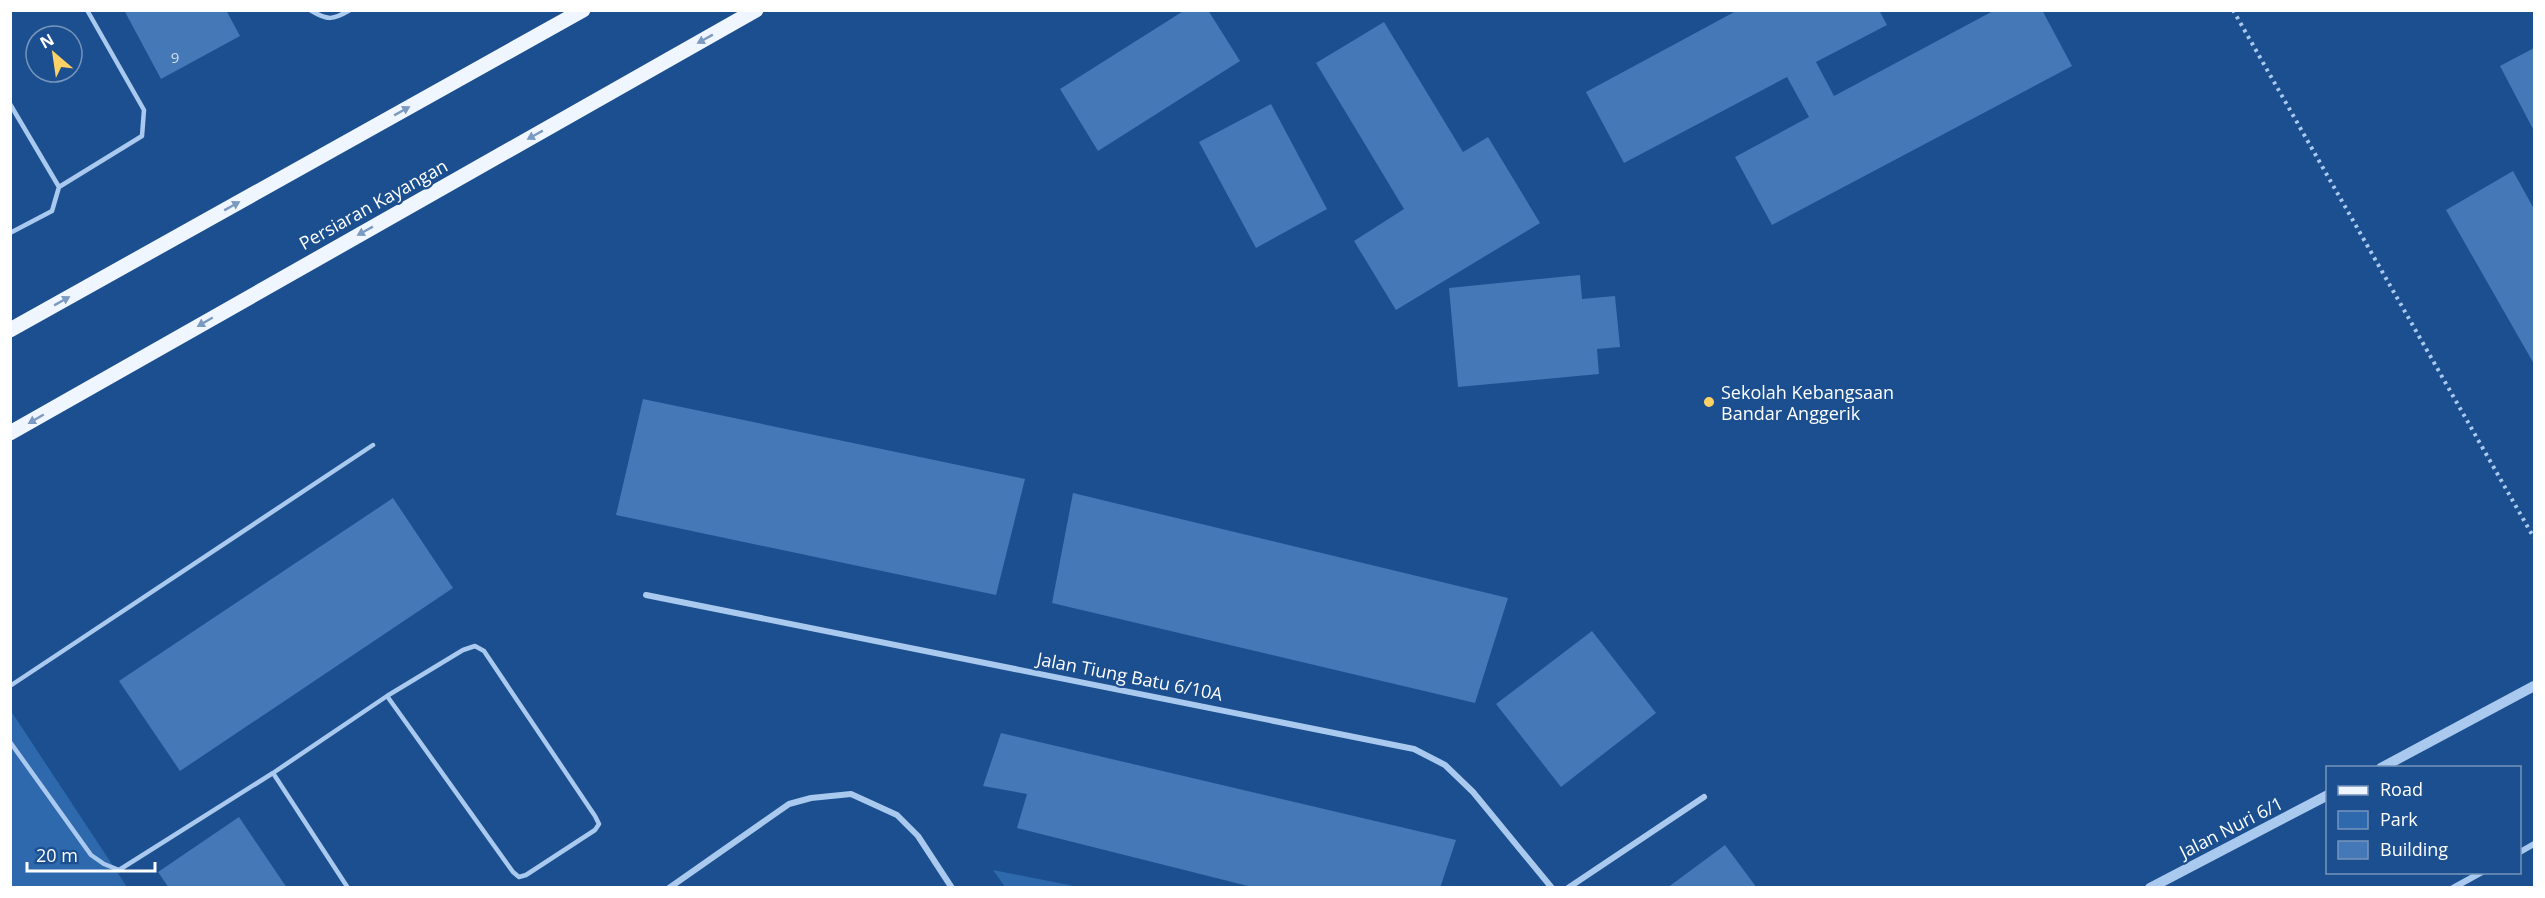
<svg xmlns="http://www.w3.org/2000/svg" width="2545" height="898" viewBox="0 0 2545 898" font-family="'Open Sans',sans-serif">
  <style>
    .green { fill: #2e69ad }
    .building { fill: #4478b7 }
    .lines { fill: none; stroke-linecap: round; stroke-linejoin: round }
    .path { stroke: #a9c9ee; stroke-width: 4; stroke-dasharray: 3 4.5; stroke-linecap: butt }
    .service { stroke: #a9c9ee; stroke-width: 4.5 }
    .minor { stroke: #a9c9ee; stroke-width: 6 }
    .tertiary { stroke: #a9c9ee; stroke-width: 10 }
    .primary { stroke: #f0f6ff; stroke-width: 15 }
    .oneway { fill: #7b9ac1 }
    .poi-dot { fill: #ffd166; stroke: #1b4f8f; stroke-width: 2 }
    .labels { text-anchor: middle; dominant-baseline: central; stroke-width: 4.5; stroke-linejoin: round; paint-order: stroke }
    .number-label { font-size: 15px; fill: #d0dded }
    .street-label { font-size: 18px; fill: #fff; stroke: #1b4f8f }
    .poi-label { font-size: 18px; fill: #fff; stroke: #1b4f8f; text-anchor: start }
  </style>
  <rect width="100%" height="100%" fill="#1b4f8f"/>
  <!-- green -->
  <path class="green" d="M11,711L127,887H11Z
    M993,870L1079,887H1005Z"/>
  <!-- building -->
  <path class="building" d="M124,10H226L240,36L161,79Z
    M1185,10H1208L1240,61L1098,151L1060,89Z
    M1738,10H1879L1887,25L1816,62L1834,96L1995,10H2042L2072,66L1772,225L1735,157L1809,117L1787,77L1624,163L1586,92Z
    M1384,22L1463,152L1488,137L1540,223L1396,310L1354,241L1404,209L1316,63Z
    M2534,48V131L2500,66Z
    M1271,104L1327,209L1256,248L1199,142Z
    M2513,171L2534,209V364L2446,210Z
    M1580,275L1582,299L1615,296L1620,347L1597,349L1599,374L1458,387L1449,288Z
    M643,399L1025,479L996,595L616,515Z
    M1073,493L1508,598L1475,703L1052,603Z
    M393,498L453,588L180,771L119,681Z
    M1592,631L1656,713L1561,787L1496,704Z
    M1001,733L1456,840L1440,888H1256L1017,828L1027,794L983,786Z
    M239,817L287,888H169L158,872Z
    M1725,845L1757,888H1667Z"/>
  <g class="lines">
    <!-- path -->
    <path class="path" d="M2233,10L2534,538"/>
    <!-- service -->
    <path class="service" d="M310,10C328,21 333,20 350,10
      M10,104L59,187L52,211L10,233
      M59,187L142,136L144,110L87,10
      M10,686L373,445
      M10,742L91,855L104,864L119,870L273,773L387,696L463,650L475,646L484,651L595,816L599,824L595,830L526,875L519,877L513,872L387,696
      M273,773L348,888"/>
    <!-- minor -->
    <path class="minor" d="M646,595L1414,749L1445,765L1473,792L1552,888
      M2520,852L2534,844
      M669,888L789,804L811,798L851,794L897,815L918,836L952,888
      M1568,888L1704,797
      M2453,888L2482,872"/>
    <!-- tertiary -->
    <path class="tertiary" d="M2381,768L2534,686
      M2150,888L2328,795"/>
    <!-- primary -->
    <path class="primary" d="M10,330L583,10
      M10,433L756,10"/>
  </g>
  <!-- one-way arrows -->
  <defs><path id="oneway-solid" d="M-6-.8H1V-3.2L6.5 0L1 3.2V.8H-6Z" transform="scale(1.5)"/></defs>
  <g class="oneway">
    <use href="#oneway-solid" transform="translate(705 39) rotate(151)"/>
    <use href="#oneway-solid" transform="translate(402 111) rotate(-29)"/>
    <use href="#oneway-solid" transform="translate(535 135) rotate(151)"/>
    <use href="#oneway-solid" transform="translate(232 206) rotate(-29)"/>
    <use href="#oneway-solid" transform="translate(365 231) rotate(151)"/>
    <use href="#oneway-solid" transform="translate(62 301) rotate(-29)"/>
    <use href="#oneway-solid" transform="translate(205 322) rotate(150)"/>
    <use href="#oneway-solid" transform="translate(36 419) rotate(150)"/>
  </g>
  <!-- markers -->
  <circle class="poi-dot" cx="1709" cy="402" r="6"/>
  <g class="labels">
    <!-- number labels -->
    <g class="number-label">
      <text x="175" y="57">9</text>
    </g>
    <!-- street labels -->
    <g class="street-label">
      <text transform="translate(373 204) rotate(-29)">Persiaran Kayangan</text>
      <text transform="translate(1130 676) rotate(11)">Jalan Tiung Batu 6/10A</text>
      <text transform="translate(2231 827) rotate(-27)">Jalan Nuri 6/1</text>
    </g>
    <!-- poi labels -->
    <g class="poi-label">
      <text x="1721" y="392">Sekolah Kebangsaan<tspan x="1721" dy="21">Bandar Anggerik</tspan></text>
    </g>
  </g>
  <!-- border -->
  <rect width="2545" height="898" fill="none" stroke="#ffffff" stroke-width="24"/>
  <!-- legend -->
  <rect x="2326" y="766" width="195" height="108" fill="#1b4f8f" stroke="#7695bc" stroke-width="1.5"/>
  <rect x="2338" y="786" width="30" height="9" fill="#f0f6ff" stroke="#7695bc" stroke-width="1.5"/>
  <text x="2380" y="796" font-size="18" fill="#ffffff">Road</text>
  <rect x="2338" y="811" width="30" height="18" fill="#2e69ad" stroke="#7695bc" stroke-width="1.5"/>
  <text x="2380" y="826" font-size="18" fill="#ffffff">Park</text>
  <rect x="2338" y="841" width="30" height="18" fill="#4478b7" stroke="#7695bc" stroke-width="1.5"/>
  <text x="2380" y="856" font-size="18" fill="#ffffff">Building</text>
  <!-- north arrow -->
  <g transform="translate(54 54) rotate(331)"><circle r="28" fill="#1b4f8f" stroke="#7695bc" stroke-width="1.5"/>
  <path d="M0-4.5L10 22L0 15L-10 22Z" fill="#ffd166"/>
  <text y="-9" font-size="16" font-weight="bold" text-anchor="middle" fill="#ffffff">N</text>
  </g>
  <!-- scale -->
  <path d="M27 862v9h128v-9" fill="none" stroke="#ffffff" stroke-width="3"/>
  <text x="36" y="862" font-size="18" fill="#ffffff" stroke="#1b4f8f" stroke-width="4.5" paint-order="stroke">20 m</text>
</svg>
